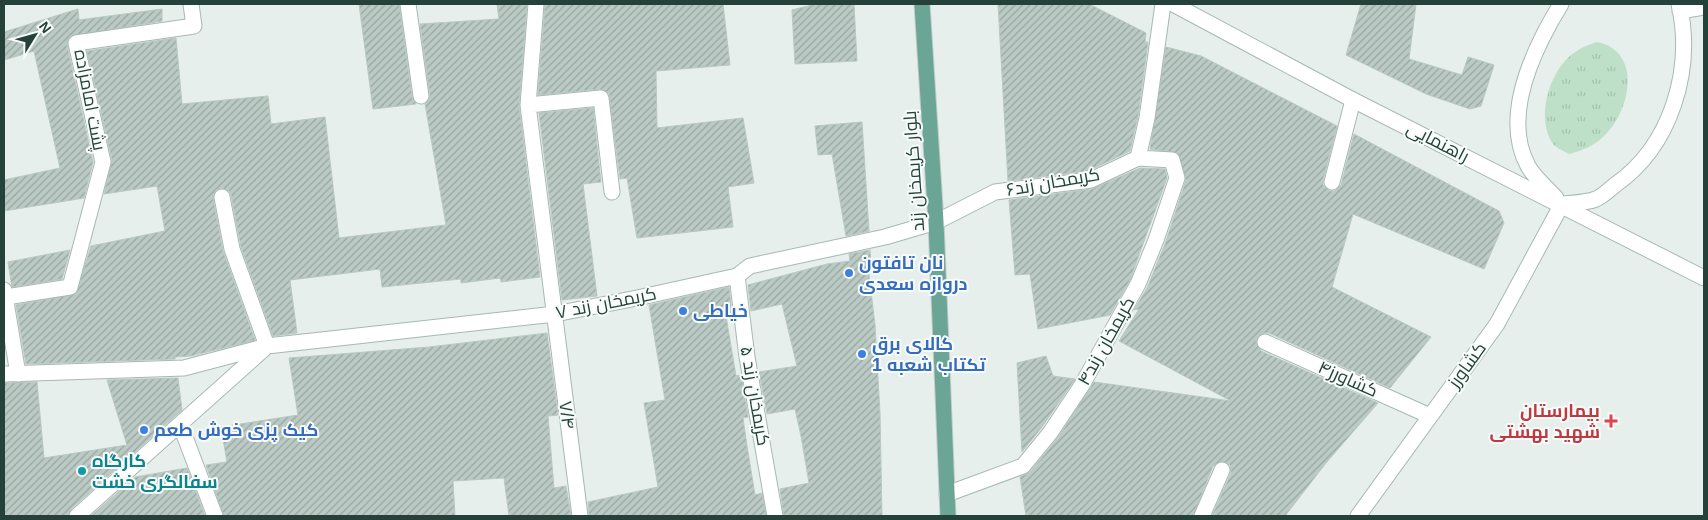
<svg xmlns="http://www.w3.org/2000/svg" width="1708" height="520" viewBox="0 0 1708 520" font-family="Helvetica,Cairo,sans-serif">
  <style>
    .grass { fill: url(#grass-tufts) }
    .building { fill: url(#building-hatch); stroke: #b8c9c2 }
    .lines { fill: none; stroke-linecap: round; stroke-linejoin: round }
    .service-casing { stroke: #a8b8b2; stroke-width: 17 }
    .tertiary-casing { stroke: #a8b8b2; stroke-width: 17 }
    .primary-casing { stroke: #c2cac8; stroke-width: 17 }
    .service { stroke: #fff; stroke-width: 15 }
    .tertiary { stroke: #fff; stroke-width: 15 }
    .primary { stroke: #6aa596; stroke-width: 15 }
    .shop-dot { fill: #3f7fe0; stroke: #f7fbf9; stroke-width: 2 }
    .health-dot { fill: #e0444e; stroke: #f7fbf9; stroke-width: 2 }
    .culture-dot { fill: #0f9aa8; stroke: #f7fbf9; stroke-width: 2 }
    .labels { text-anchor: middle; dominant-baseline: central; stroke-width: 4; stroke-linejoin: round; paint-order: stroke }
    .street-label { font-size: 18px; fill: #24423a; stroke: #f7fbf9 }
    .shop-label { font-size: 18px; font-weight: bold; fill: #366cbe; stroke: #f7fbf9; text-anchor: start }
    .health-label { font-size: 18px; font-weight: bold; fill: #be3a42; stroke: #f7fbf9; text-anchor: end }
    .culture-label { font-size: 18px; font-weight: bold; fill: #0d838f; stroke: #f7fbf9; text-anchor: start }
  </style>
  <defs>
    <pattern id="grass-tufts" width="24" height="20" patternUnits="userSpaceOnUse" patternTransform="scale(1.25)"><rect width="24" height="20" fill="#bfe0c8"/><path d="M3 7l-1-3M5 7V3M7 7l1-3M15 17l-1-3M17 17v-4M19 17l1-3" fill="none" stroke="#a4c1ad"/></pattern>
    <pattern id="building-hatch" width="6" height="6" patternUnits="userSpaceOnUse" patternTransform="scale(1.25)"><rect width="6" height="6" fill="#bbcac4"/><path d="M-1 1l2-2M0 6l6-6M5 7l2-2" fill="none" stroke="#98a6a0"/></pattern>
  </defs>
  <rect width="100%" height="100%" fill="#e6efeb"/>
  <!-- grass -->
  <path class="grass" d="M1597,42C1642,51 1631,109 1606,134C1596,145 1584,150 1569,154C1564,151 1556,148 1553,144C1536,119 1548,75 1570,56C1578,49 1587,45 1597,42Z"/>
  <!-- building -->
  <path class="building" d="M359,4H399L412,97L416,104L373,109Z
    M497,4H527L519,106L540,277L501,282L500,278L461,283V279L382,287L380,269L290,280L297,333L273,336L241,247L231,195L229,191L221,188L216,190L213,198L223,251L255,340L191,356L175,357V359L26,364L16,305L76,294L91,246L165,231L157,186L104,194L112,160L87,51L176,38L182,104L268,96L271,124L325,117L339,238L446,225L425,104L430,95L420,24L499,19Z
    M545,4H723L730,65L656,71L657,128L743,118L754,183L728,187L733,227L637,238L627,178L620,179L609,93L600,89L538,95Z
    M816,4H854L857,61L795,64L792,10Z
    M998,4H1089L1146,33L1145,42H1148L1138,116L1130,151L1088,171L1008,181Z
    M1361,4H1416L1409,59L1462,75L1468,57L1494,65L1481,106L1470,109L1426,94L1346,55Z
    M78,9L79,20L162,9V21L70,36L67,45L93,162L84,198L4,211V180L60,168L34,51L4,60V32Z
    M1166,47L1201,56L1337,126L1323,180V185L1329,191H1335L1341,185L1354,134L1499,211L1504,223L1484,269L1353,214L1332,287L1431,337L1390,388L1269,333H1264L1257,338L1256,343L1261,351L1378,403L1326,463L1285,516H1212L1231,473L1230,465L1221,461L1213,466L1193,516H1026L1020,477L1030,472L1057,439L1094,382L1231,401L1119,341L1139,309L1134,310L1147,288L1165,244L1186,180L1178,153L1150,149Z
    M593,108L601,182L583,184L597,296L562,300L539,113Z
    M862,122L869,231L846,236L832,154L818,155L815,126Z
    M1140,168L1165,169L1167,178L1130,280L1110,315L1038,329L1030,274L1015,275L1009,200L1092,189Z
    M70,250L62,279L12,287L8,262Z
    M870,250L871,265L868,266L875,325L880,413L882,516H784L780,489L809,483L801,436L795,409L767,414L759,372L797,366L782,304L751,311L748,285L827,264L850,261L849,254Z
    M729,287L732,314L726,316L736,376L741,375L748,417L743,418L747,446L755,495L762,493L766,516H589L588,502L658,487L644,403L665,400L649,305Z
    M547,333L558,415L548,416L554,488L566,486L571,516H509L504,478L453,481L455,516H224L206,465L227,462L221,427L298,415L289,358L429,347Z
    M1046,356L1053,376L1075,379L1042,427L1022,452L1017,363Z
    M178,378L182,410L71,509L68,516H4V383L37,382L44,458L127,445L107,380Z
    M187,468L205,516H91L135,477Z"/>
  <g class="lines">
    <defs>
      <path id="service" d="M408,4L421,96
        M536,4L528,105L580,516
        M528,105L601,98L612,192
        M1332,182L1353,100
        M222,197L232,249L267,346
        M737,276L747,357L775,516
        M4,290L18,374
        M6,297L70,287L103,162L76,43L194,26L191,4
        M1265,342L1430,416
        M4,374L184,368L267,346L555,314L637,298L737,276L750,266L885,237L936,222L995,192L1091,180L1138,158L1147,118L1163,4
        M180,424L215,516
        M947,494L1023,466L1050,433L1082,385L1138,284L1156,240L1177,178L1172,160L1138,158
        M77,516L264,349
        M1202,516L1222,470"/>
      <path id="tertiary" d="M1173,4L1353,100L1704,278
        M1680,11L1704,7
        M1556,198C1547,188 1534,177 1528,166C1501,116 1534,48 1561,4
        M1562,204C1572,203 1586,203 1596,199C1603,196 1609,190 1615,185C1671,146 1694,70 1679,4
        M1358,516L1497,324L1562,204"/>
      <path id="primary" d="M922,4L936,222L948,516"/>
    </defs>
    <!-- service casing -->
    <use href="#service" class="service-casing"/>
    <!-- tertiary casing -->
    <use href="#tertiary" class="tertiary-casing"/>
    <!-- primary casing -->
    <use href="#primary" class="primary-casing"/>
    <!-- service -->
    <use href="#service" class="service"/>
    <!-- tertiary -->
    <use href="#tertiary" class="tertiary"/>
    <!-- primary -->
    <use href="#primary" class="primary"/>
  </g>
  <!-- markers -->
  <g class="shop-dot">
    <circle cx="849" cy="273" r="5"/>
    <circle cx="683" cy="311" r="5"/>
    <circle cx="862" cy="354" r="5"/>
    <circle cx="144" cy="430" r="5"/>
  </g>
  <path class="health-dot" d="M1608.5 413.5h5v5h5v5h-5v5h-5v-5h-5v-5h5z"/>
  <circle class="culture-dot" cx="82" cy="471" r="5"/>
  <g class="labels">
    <!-- street labels -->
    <g class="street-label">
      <text transform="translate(90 100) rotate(79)">پشت امامزاده</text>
      <text transform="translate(1438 142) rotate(27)">راهنمایی</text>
      <text transform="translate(914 171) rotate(-94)">بلوار کریمخان زند</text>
      <text transform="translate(1053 182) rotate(-10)">کریمخان زند۶</text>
      <text transform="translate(606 303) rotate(-11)">کریمخان زند ۷</text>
      <text transform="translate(1106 341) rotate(-61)">کریمخان زند۴</text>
      <text transform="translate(1467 365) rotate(-54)">کشاورز</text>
      <text transform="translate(1348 379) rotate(24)">کشاورز۴</text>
      <text transform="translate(755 396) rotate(80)">کریمخان زند ۵</text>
      <text transform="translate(567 415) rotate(83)">۷/۴</text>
    </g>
    <!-- shop labels -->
    <g class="shop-label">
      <text x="859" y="263">نان تافتون<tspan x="859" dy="21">دروازه سعدی</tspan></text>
      <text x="693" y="311">خیاطی</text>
      <text x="872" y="344">کالای برق<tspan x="872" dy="21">تکتاب شعبه 1</tspan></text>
      <text x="154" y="430">کیک پزی خوش طعم</text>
    </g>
    <!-- health labels -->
    <g class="health-label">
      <text x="1600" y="411">بیمارستان<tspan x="1600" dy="21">شهید بهشتی</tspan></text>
    </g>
    <!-- culture labels -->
    <g class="culture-label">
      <text x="92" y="461">کارگاه<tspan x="92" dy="21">سفالگری خشت</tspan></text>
    </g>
  </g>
  <!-- border -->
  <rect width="1708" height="520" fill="none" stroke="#24423a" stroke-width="10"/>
  <!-- north arrow -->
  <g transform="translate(35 35) rotate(53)" stroke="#f7fbf9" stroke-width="4" paint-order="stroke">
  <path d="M0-4L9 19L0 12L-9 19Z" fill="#24423a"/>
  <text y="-8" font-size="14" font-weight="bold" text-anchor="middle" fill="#24423a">N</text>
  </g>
</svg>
